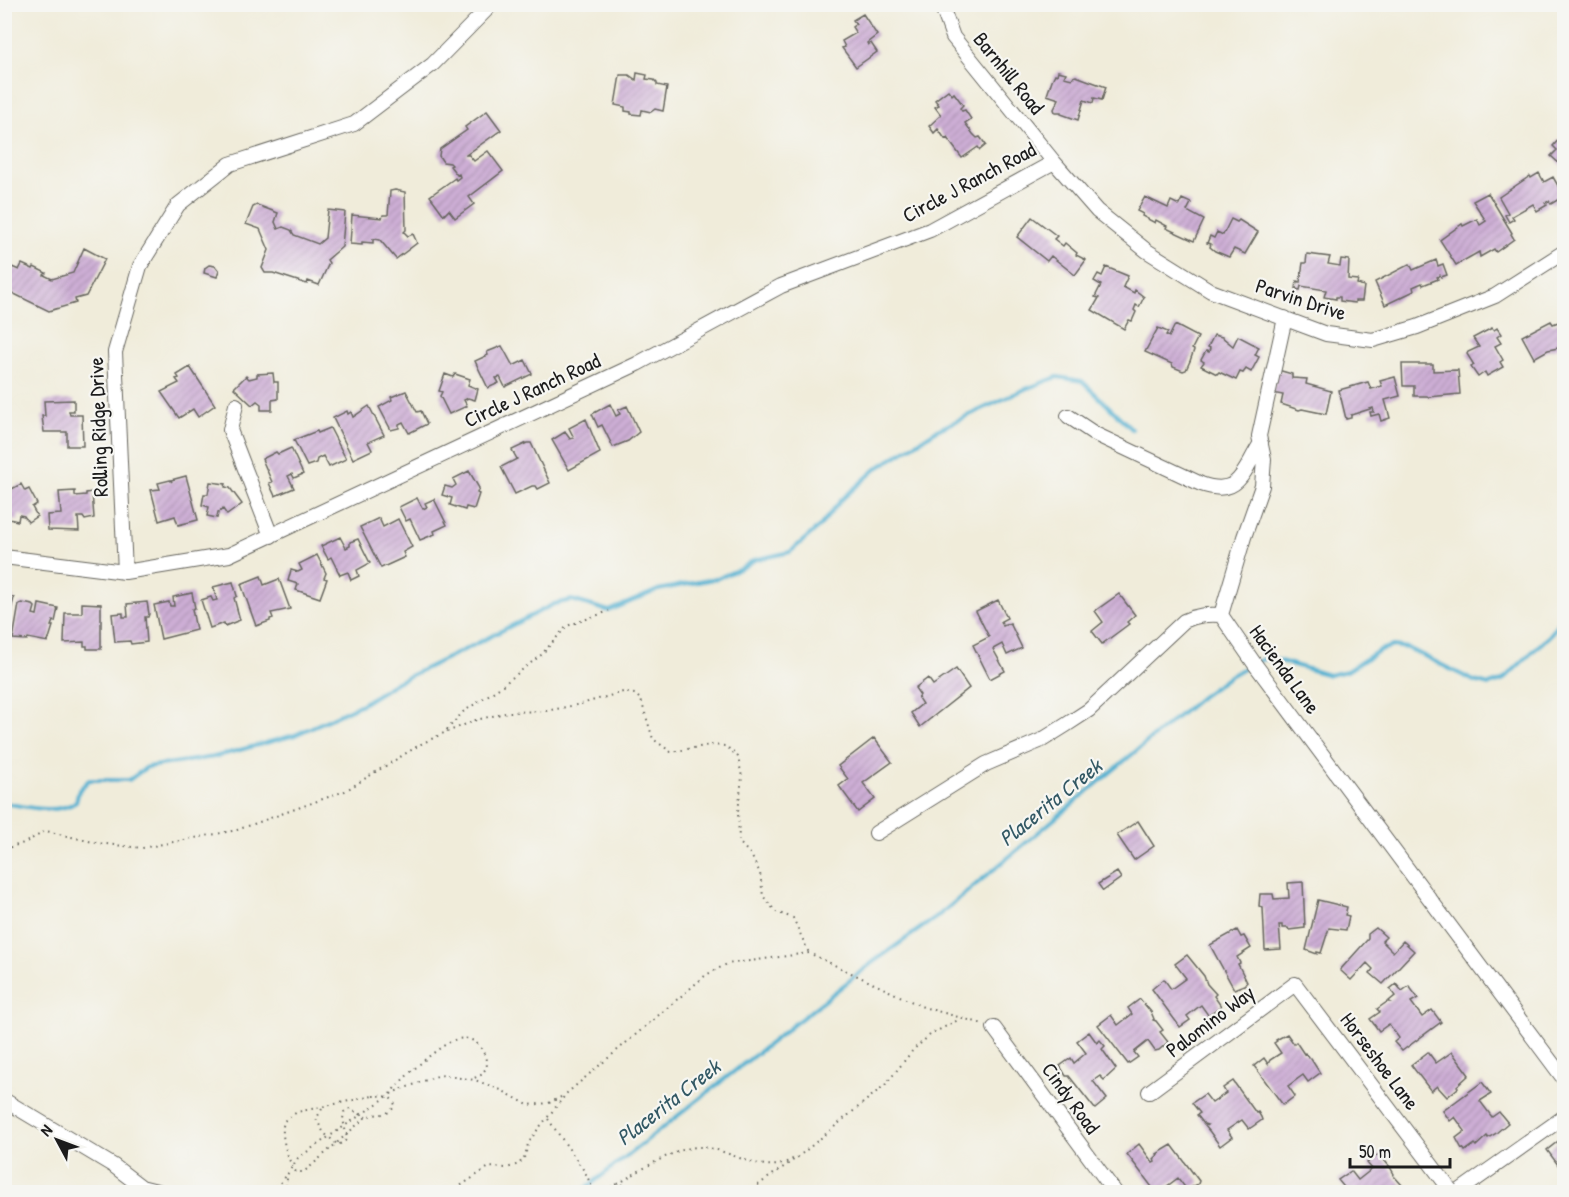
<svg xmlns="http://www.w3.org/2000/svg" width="1569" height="1197" viewBox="0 0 1569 1197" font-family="'Patrick Hand',sans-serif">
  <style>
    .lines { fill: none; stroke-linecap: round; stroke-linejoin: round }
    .stream { stroke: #52b1d1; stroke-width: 4 }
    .building { fill: url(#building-hatch) }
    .minor-casing { stroke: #66655e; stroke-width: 16 }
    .path { stroke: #66655e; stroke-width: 2; stroke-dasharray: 1.5 4.5; stroke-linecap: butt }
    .minor { stroke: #fff; stroke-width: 14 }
    .labels { text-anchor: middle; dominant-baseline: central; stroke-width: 4.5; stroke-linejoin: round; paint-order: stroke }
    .street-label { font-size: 21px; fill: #1c1c1c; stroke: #f6f6f2 }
    .water-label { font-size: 22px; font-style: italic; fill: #325864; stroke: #f6f6f2 }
  </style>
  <defs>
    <pattern id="building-hatch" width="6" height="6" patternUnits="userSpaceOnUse" patternTransform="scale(1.5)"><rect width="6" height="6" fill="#cdaed5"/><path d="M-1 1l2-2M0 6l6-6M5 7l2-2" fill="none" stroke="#af95b6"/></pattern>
  </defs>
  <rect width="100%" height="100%" fill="#f6f6f2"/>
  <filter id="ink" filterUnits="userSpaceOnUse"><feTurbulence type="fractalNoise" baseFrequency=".0167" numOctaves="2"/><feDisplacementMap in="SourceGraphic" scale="12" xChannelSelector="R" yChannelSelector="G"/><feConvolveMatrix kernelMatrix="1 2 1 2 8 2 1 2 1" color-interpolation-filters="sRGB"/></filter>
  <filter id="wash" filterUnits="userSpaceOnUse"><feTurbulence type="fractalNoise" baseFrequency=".008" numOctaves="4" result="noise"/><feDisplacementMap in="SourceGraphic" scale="24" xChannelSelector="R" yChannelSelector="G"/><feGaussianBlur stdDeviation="1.35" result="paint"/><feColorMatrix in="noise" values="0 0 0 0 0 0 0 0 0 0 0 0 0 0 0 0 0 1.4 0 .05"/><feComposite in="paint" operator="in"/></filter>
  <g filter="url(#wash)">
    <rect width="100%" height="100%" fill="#f0ecda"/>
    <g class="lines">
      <!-- stream -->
      <path class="stream" d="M4,803C28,807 56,815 76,802L79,790L89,780H129L147,767L214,757L295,735L362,704L397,682L466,649L554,604L572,600L609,611L658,590L718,578L742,568L754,560L790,552L820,526L841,500L876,469L937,430L1023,390L1057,377L1082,381L1132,429
        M581,1192L873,962L938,916L1201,697L1231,675L1263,659H1273L1329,675L1347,671L1380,650L1393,646L1408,648L1474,681L1489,685L1502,681L1550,635L1560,621L1564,609"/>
    </g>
    <g id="blocks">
      <!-- building -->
      <path class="building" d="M863,14L877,35L867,43L868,45L871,43L877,52L856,67L842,48L845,47L842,41L856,33L852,27L856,24L853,20Z
        M1058,71L1066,73L1064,77L1072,79L1073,77L1076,76L1106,87L1102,100L1094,98L1093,103L1084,100L1078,120L1061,114V112H1055L1054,109L1059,99L1047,95L1052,80L1055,74L1057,75Z
        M637,73L647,75L646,79L654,80L657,83V85L667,87L663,111L655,109L651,112L642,110L641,115L631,114V112L625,111V107L615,105L620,75H629L636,80Z
        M948,90L952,95L954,93L963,105L960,108L962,111L965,110L971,119L965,123L973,134L977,138L980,137L986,145L980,150L978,147L962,158L947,138L945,139L938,129L934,133L929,126L941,115L935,107L939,105L935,100Z
        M487,111L501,130L466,155H469L474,161L488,151L503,171L469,197L474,204L455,218L449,210L444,215L430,196L455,178L456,180L460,177L459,174L457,175L450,166L452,165L450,163L443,162L439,156L440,149L467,130L465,127Z
        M1559,139L1564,144V168L1551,156L1557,150L1553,146Z
        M1539,173L1544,182L1553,177L1564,196L1551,204L1549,201L1545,203L1547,205L1537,211L1533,204L1512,216L1514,219L1509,222L1505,215L1508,213L1499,197L1530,176L1531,178Z
        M395,190L405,192L406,230L404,232L408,236L413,234L417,243L396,259L380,240L373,239V243L362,242V245L350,244L352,215L382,218L383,215H388L390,191Z
        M1488,193L1512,233L1511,234L1514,239L1496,252L1494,249L1480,257L1479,252L1456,265L1440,240L1462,224L1463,226L1477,219L1480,225L1486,221L1473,201Z
        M1145,197L1168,208L1171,201L1179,205L1182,199L1191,203L1187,211L1204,220L1194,241L1166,228L1167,226L1156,220L1155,223L1142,216L1143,214L1137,211Z
        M257,205L278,213L275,222L278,229L283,227L291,230L294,235L318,244L325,238L328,210L345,212L342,247L327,260L329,263L319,285L308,281L307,284L273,273H265L262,268L269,250L260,229L246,224L253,207Z
        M1032,217L1057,236L1054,239L1063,246L1065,243L1077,253L1076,255L1086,260L1075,275L1051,256L1047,261L1017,237Z
        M1231,219L1237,222L1239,220L1258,232L1245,254L1234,249L1229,257L1215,251L1210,247L1211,244L1207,243L1210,236L1214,238L1217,232L1223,235Z
        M84,248L105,259L86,296L75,299L76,303L49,311L4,289V268L10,271L12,267L19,270L22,264L33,269L34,267L46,273L44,275L52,279L73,273Z
        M1307,254L1330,257L1328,264L1340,266L1341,259L1349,260L1348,279L1358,280L1357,284L1364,286L1362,301H1355V303L1340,301V297H1336V299L1324,297L1326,290L1301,286L1300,290L1296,289L1297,281L1300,282L1303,263H1306Z
        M1436,260L1438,266L1443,264L1447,275L1441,277L1440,275L1437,277L1438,279L1423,285L1422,283L1413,287L1414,291L1385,305L1375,282L1410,264L1413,270Z
        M209,265L215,266L219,271L217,277L204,273L205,268Z
        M1106,267L1128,276L1123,287L1134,293L1135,290L1144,297L1139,307L1136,305L1134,310L1136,312L1132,321L1129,320L1124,329L1092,310L1099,298L1095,297L1101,285L1094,281L1098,274L1102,276Z
        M1551,321L1553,324L1558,322L1560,323L1564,330V347L1562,348L1560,344L1558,348L1548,350L1534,358L1522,336Z
        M1175,325L1198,337L1192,349L1194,350L1190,361L1186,370L1183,371L1173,367L1172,364L1145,352L1158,328L1168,332L1166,335L1169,337Z
        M1492,328L1494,330L1497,328L1501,334L1497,337L1501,343L1495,346L1503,360L1500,362L1503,367L1487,376L1485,372L1478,377L1471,367L1474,365L1467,354L1468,352L1479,347L1473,338Z
        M1214,335L1222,337L1233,346L1238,336L1259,347L1255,355L1259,357L1251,372L1246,369L1243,373L1240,372L1236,380L1219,372L1217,374L1201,366L1204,362L1201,360L1206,351L1209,352L1210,348L1208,347Z
        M502,346L513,366L525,360L532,374L505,387L500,377L496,378L499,383L488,388L475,361L488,355L487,352Z
        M1402,364H1433V371L1458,370L1460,394L1428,397L1427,396H1414V386H1403Z
        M190,367L215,405L198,417L193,409L179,418L161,392L179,383L176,379L179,378L177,375Z
        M1278,370L1292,374V378L1307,379L1306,384L1331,391L1326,414L1302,409L1299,410L1281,404L1283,395L1272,393Z
        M273,373L274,382H278V399L272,400V410H261V404L257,401L252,405L234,388L246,376L249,379L257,377V374Z
        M445,374L453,377L455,374L470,379L468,385L478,389L475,400L468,398L464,400L467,406L449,414L440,396L442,392L439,391Z
        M1395,377L1400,396L1385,400L1390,418L1381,421L1379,414L1371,416L1370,412H1374L1373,408L1351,415V418L1346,419L1339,390L1368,382L1371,389L1382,386L1380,381Z
        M406,391L417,412L421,411L427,424L409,433L403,422L399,424V428L391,430L379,407L392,400L391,397Z
        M74,400V411H69L70,415H82L83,446H67V432H44L42,416H45L44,401Z
        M610,404L616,416L620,414L618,410L627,406L639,432L628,441L613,447L602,425L598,427L592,414Z
        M369,406L384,435L368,442L372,450L353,459L333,418L347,411L348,414L351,412L353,417Z
        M586,419L600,453L569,470L552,440L565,432L570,439L574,438L569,428Z
        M330,428L346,459L329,467L323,456L317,459L316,463L307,466L294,440L317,431L318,433Z
        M527,443H531L550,483L538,489L536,486H532L515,494L501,467L517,459L512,450Z
        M291,448L303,474L294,478L292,474L288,476L294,488L275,496L269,483L272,482L262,459L276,452L278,454Z
        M469,471L479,488L477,493L479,494L474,509L466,507L465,510L450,505L452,498L442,495L445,486L452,488L456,485L453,479Z
        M186,476L198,520L178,525L175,516L159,521L151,490L160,489L158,483L170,480L172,482L171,480Z
        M210,482L226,484L225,487L230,488L242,504L227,515L223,509L218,513L217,518L207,516L209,507L202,505L204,494H208Z
        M21,484L25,491L29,489L37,504L32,507L37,516L28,522L24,516L19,515L18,521L4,518V497L8,495L6,492Z
        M75,491V496L86,495V493L92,492L94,518L85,520L83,517H78L79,531L48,530L47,515L61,514L59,492Z
        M417,498L423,509L427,507L425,503L434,499L447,525L434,531L435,534L420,540L410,519L406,521L399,507Z
        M379,518L383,527L398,519L412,547L403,552L405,557L381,568L360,527Z
        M340,537L346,548L350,546V542L358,539L370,563L357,570L359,576L351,580L348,572L340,575L331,557L328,559L321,546Z
        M317,555L326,573L324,578L327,579L320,598L296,590L298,584L288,581L291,570L298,572L302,570L299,564Z
        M261,576L264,585L279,579L290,609L271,613L273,618L270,619V621L256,626L241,584Z
        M233,582L237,596L234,598L240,620L225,626L224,623L210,628L201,600L211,597L213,601L217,600L213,587Z
        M192,593L195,608L192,609L196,630L161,639L154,605L169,602L170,606H174L173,597Z
        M1119,594L1135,615L1127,622L1129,624L1102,644L1092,631L1103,622L1095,611Z
        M4,595L14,598L5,633H4Z
        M998,600L1007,618L1001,621L1003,626L1010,623L1022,648L1007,655L1002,644L993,649L1005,671L990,679L973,645L989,637L976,611Z
        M147,602L149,614L148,617H145L147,642L131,644L130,641L115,642L112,614L123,613V617H128L127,604Z
        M22,603L33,605L35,607L33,614L37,615L39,604L58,608L55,622L53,621L51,626H53L48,642L28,638L27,640L13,639L19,604Z
        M82,603L101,604V649H87V646H84V642L64,643L65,613H82Z
        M956,669L969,688L920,727L911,713L922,704L918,698L920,695L915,688L928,678L933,685Z
        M874,738L892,762L863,783L875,799L858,812L839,786L848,779L838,766Z
        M1138,821L1154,846L1134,860L1117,835Z
        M1117,872L1121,878L1103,891L1098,884Z
        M1303,882L1305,928L1289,930L1288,928H1282V925H1279L1281,949L1265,950L1263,908L1259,906L1260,894H1273L1274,899L1289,898L1288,883Z
        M1318,900L1347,907L1345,915L1349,916L1346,930L1329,928L1321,953L1317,952V954L1306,950Z
        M1376,928L1386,937L1382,941L1393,952L1403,941L1414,951L1383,984L1370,973L1373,969L1367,963L1351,980L1340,970L1368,939V934Z
        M1237,930L1241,937L1244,936L1251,948L1237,957L1240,963L1238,964L1247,982L1244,985L1234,989L1210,945Z
        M1187,955L1204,976L1207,984L1216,994L1214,996L1221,1006L1208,1015L1201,1005L1187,1016L1190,1020L1180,1027L1152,989L1164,979L1171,989L1186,978L1175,964Z
        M1396,984L1402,991L1409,986L1418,998L1411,1002L1422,1017L1432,1010L1441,1022L1402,1051L1394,1042L1399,1038L1389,1024L1379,1031L1370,1019L1380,1012L1377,1009L1387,1002H1390L1389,1001L1395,996L1390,989Z
        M1140,999L1151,1012L1154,1019L1153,1020L1156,1021L1163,1030L1160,1032L1168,1042L1159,1050L1155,1051L1148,1041L1134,1052L1138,1057L1128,1064L1098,1025L1111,1015L1118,1025L1132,1014L1128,1008Z
        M1089,1032L1097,1043L1100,1040L1105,1046L1102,1049L1116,1069L1104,1080L1100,1076L1093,1081L1107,1099L1095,1109L1069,1076H1066L1060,1066L1071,1058L1074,1063L1086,1053L1077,1041Z
        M1287,1034L1294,1044L1296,1042L1304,1054L1305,1053L1311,1059L1320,1073L1308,1082L1303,1075L1288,1086L1295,1096L1283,1105L1254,1066L1264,1058L1268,1064L1270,1060L1281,1053L1274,1043L1277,1041L1276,1040Z
        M1428,1052L1436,1063L1452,1052L1469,1075L1457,1086L1458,1088L1447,1097L1437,1086L1431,1091L1411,1065Z
        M1233,1081L1256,1113L1258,1112L1261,1117L1262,1120L1249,1129L1242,1120L1227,1130L1232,1137L1220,1146L1210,1132L1205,1126L1207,1125L1204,1124L1197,1115L1200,1113L1192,1103L1205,1094L1212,1103L1226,1093L1223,1088Z
        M1482,1082L1491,1094L1480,1101L1492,1117L1499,1112L1508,1123L1495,1134L1488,1138L1487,1136L1476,1146L1475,1144L1465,1151L1463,1148L1462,1149L1456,1138L1465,1131L1455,1117L1450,1121L1443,1111Z
        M1562,1138L1564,1141V1173L1547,1150Z
        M1139,1144L1153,1163L1155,1162L1154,1159L1158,1155L1157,1154L1172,1145L1199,1181L1198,1184L1187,1190L1178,1178L1166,1187L1168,1191L1173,1188L1180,1192H1145L1152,1187L1127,1154Z
        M1379,1154L1390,1167L1394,1174L1393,1175L1402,1185L1400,1187L1404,1192H1348L1338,1180L1351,1171L1358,1180L1372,1169L1367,1163Z"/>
    </g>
  </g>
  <g filter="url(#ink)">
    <use href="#blocks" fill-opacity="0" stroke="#66655e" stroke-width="1.5"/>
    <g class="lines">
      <defs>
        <path id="minor" d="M941,4L953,37L1054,162L1097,211L1147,251L1211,291L1326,334L1373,340L1417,327L1495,296L1564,252
          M236,405L230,430L271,536
          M1068,416L1095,434L1201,484C1241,498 1243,470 1261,443
          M4,557L125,572L229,555L637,364L781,286L930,230L1054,162
          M125,572L115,352L140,266L178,205L230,164L354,124L433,64L492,4
          M1221,615L1244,537L1262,486L1264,459L1259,436L1285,318
          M876,833L986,764L1042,740L1066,725L1089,710L1184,621C1197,615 1207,614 1221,615L1254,663L1564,1079
          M994,1028L1115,1192
          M1149,1092L1295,984L1452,1192
          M4,1100L114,1166L148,1192
          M141,1187L161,1192
          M1458,1192L1564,1117"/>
      </defs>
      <!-- minor casing -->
      <use href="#minor" class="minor-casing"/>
      <!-- path -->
      <path class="path" d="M447,732L476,720L509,712L546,711L581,704L623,692L635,694L641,700L653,739L671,752L710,745L726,746L738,757L742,777L738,812L739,842L751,855L760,873L763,896L776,912L793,918L809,953
        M4,849L24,843L46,831L97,843L142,848L237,830L345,791L421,744L444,733L463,712L499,688L541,655L567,626L609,611
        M390,1094C399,1081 443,1041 458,1039C477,1035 486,1052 487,1067L481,1075L472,1079
        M373,1096C383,1096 391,1094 395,1105C389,1118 377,1112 366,1117L310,1167L303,1172H296C287,1160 280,1135 284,1121L297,1112Z
        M322,1109L316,1119L324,1133L338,1145L345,1141L347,1138L343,1119L344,1112L349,1109L366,1117
        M548,1119L585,1172L593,1189L601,1191L618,1184L630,1186L635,1192
        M618,1184C637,1172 679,1145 702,1147C727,1149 751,1168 778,1165C784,1164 790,1160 795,1158
        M273,1192L286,1176
        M285,1192L288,1173L298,1158L394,1092L440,1075L475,1080L501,1090L528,1105L549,1103L565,1095
        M451,1192L489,1167L507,1168L519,1164L525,1156L528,1144L535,1133L567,1093L706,975L727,964L809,953L923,1007L983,1024
        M748,1192L798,1157L886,1084L913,1050L931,1034L960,1019"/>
      <!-- minor -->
      <use href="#minor" class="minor"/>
    </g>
  </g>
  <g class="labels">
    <!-- street labels -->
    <g class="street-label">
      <text transform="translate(1009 73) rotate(51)">Barnhill Road</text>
      <text transform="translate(969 182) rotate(-28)">Circle J Ranch Road</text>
      <text transform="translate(1301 299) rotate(18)">Parvin Drive</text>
      <text transform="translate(532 390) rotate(-25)">Circle J Ranch Road</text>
      <text transform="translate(98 427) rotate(-92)">Rolling Ridge Drive</text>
      <text transform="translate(1285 669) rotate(54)">Hacienda Lane</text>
      <text transform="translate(1210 1021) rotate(-37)">Palomino Way</text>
      <text transform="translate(1380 1061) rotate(53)">Horseshoe Lane</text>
      <text transform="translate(1071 1098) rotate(54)">Cindy Road</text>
    </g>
    <!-- water labels -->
    <g class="water-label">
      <text transform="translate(1050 802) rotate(-39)">Placerita Creek</text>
      <text transform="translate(668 1102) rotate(-38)">Placerita Creek</text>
    </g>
  </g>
  <!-- margin -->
  <rect width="1569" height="1197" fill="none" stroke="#f6f6f2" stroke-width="24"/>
  <!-- north arrow -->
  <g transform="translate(57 1140) rotate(311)" stroke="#f6f6f2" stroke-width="4.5" paint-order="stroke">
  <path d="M0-4.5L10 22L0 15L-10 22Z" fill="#1c1c1c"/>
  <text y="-9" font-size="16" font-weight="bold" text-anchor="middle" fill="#1c1c1c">N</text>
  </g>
  <!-- scale -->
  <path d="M1350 1158v9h100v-9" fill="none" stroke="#1c1c1c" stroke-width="3"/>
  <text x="1359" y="1158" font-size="18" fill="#1c1c1c" stroke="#f6f6f2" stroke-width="4.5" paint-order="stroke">50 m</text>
</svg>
